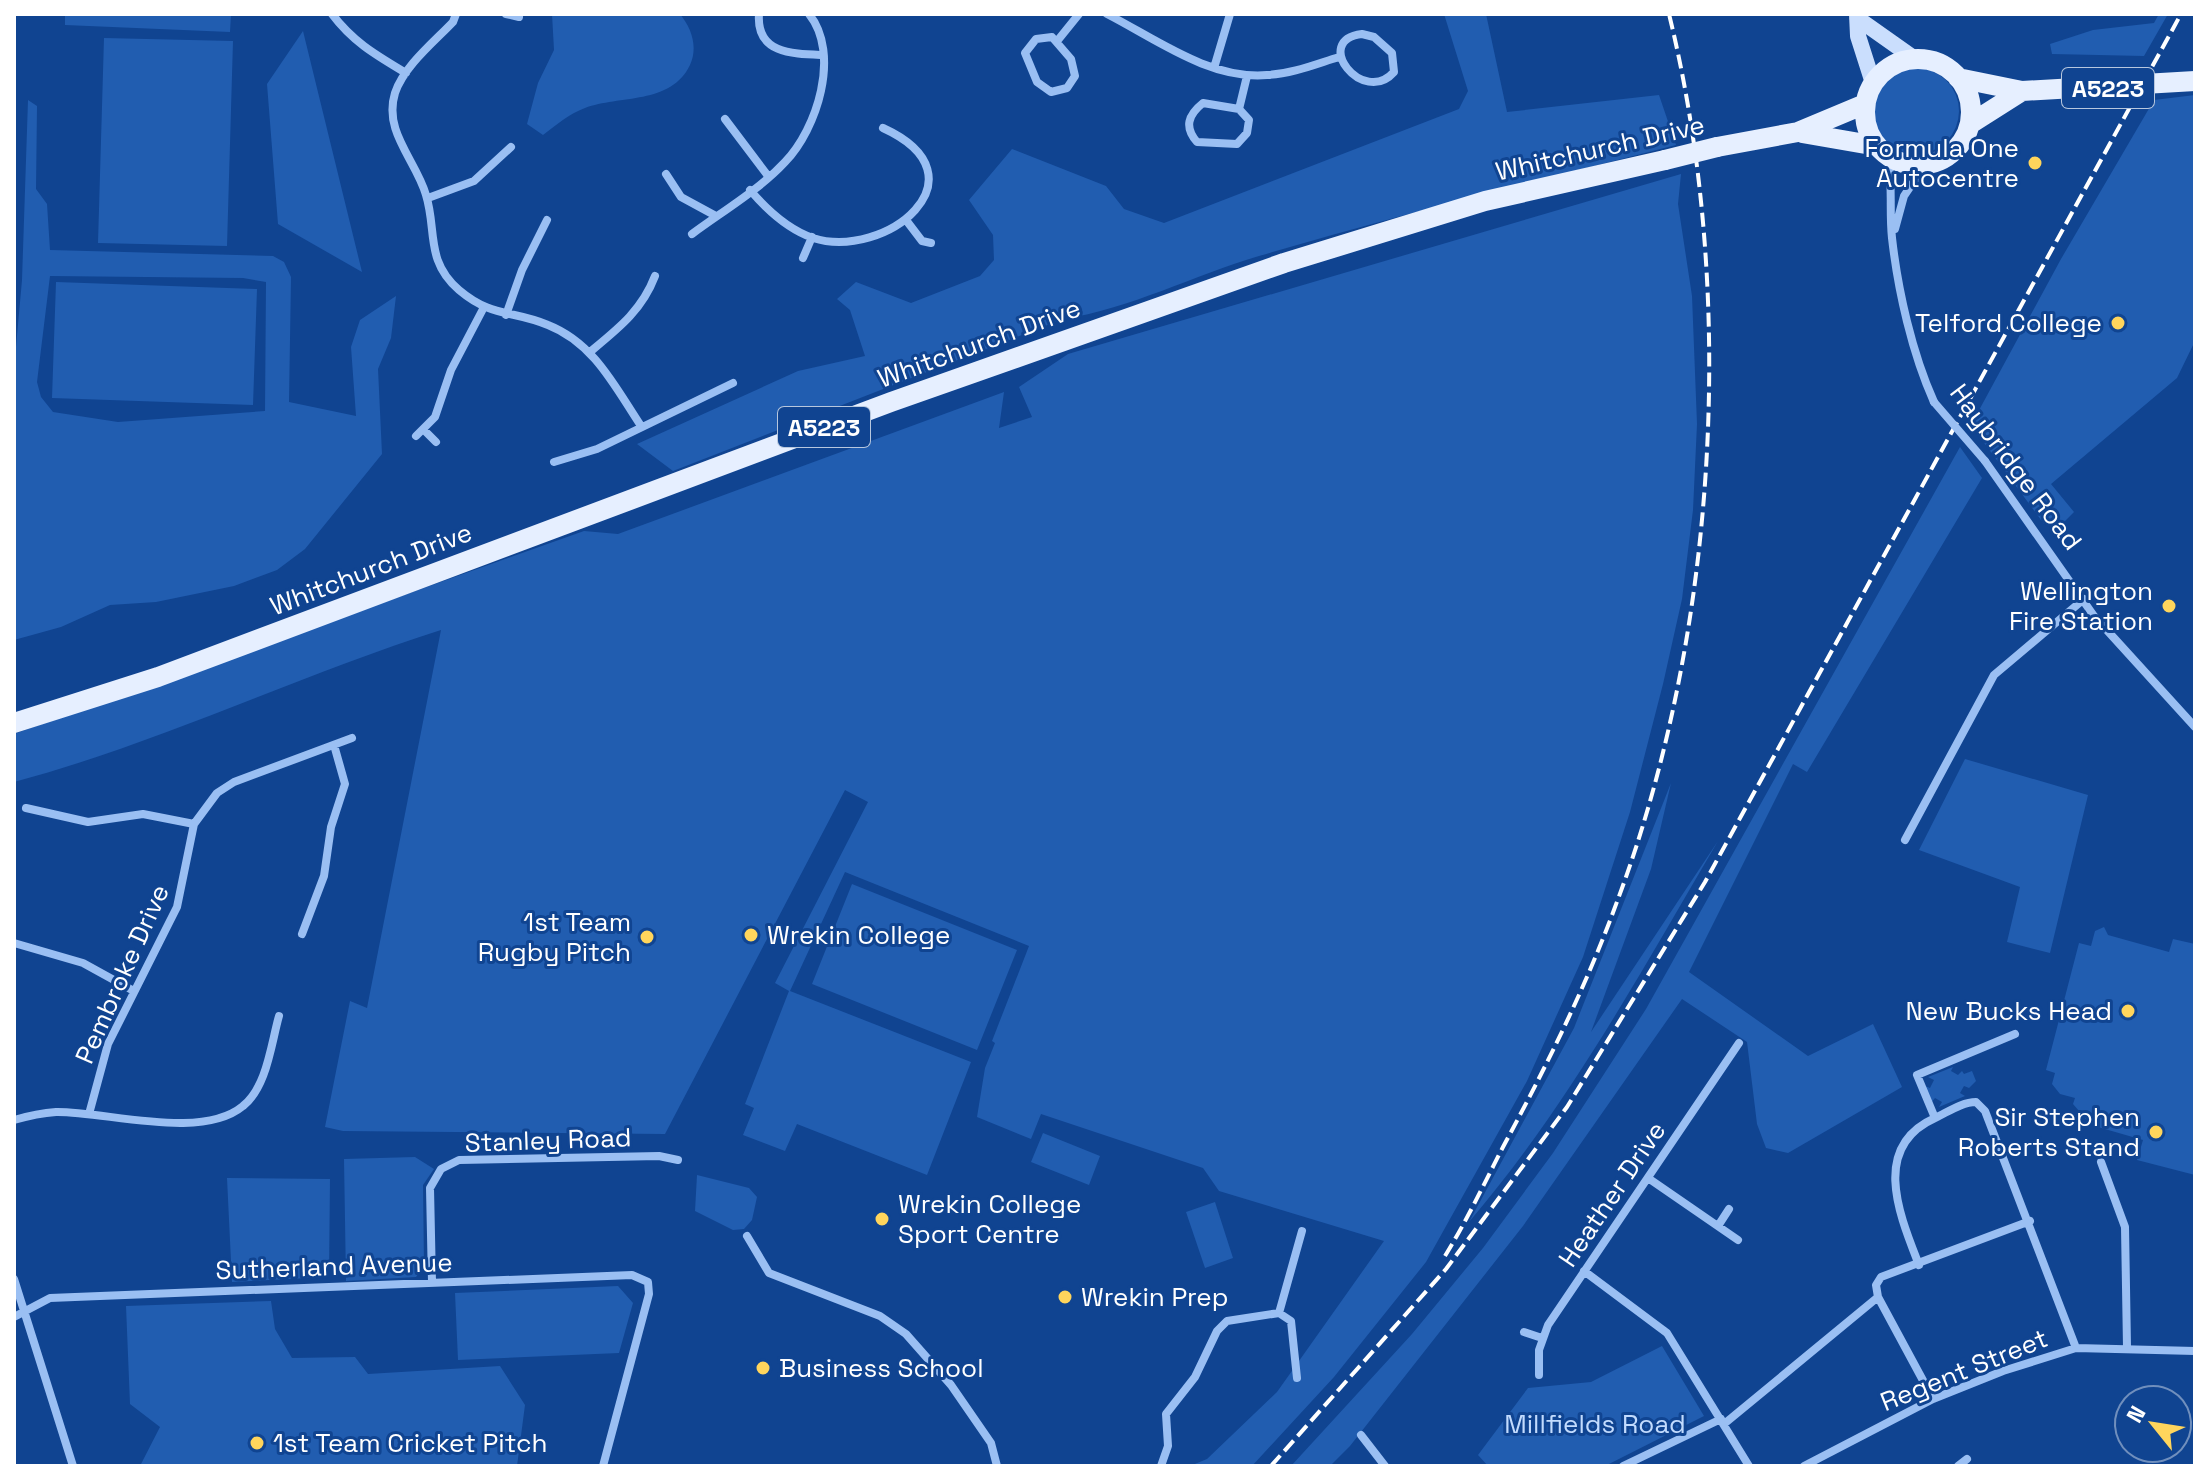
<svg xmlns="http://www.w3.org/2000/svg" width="2209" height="1480" viewBox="0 0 2209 1480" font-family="'Space Grotesk',sans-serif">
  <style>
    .green { fill: #215db0; fill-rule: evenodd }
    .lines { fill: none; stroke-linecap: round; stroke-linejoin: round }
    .street { stroke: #9abff3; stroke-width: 8 }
    .secondary { stroke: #cadefd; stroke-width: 16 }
    .primary { stroke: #e6efff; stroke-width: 20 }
    .rail { stroke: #fff; stroke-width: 4; stroke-dasharray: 14 6; stroke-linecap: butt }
    .street-bridge { stroke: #9abff3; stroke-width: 8 }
    .primary-bridge { stroke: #e6efff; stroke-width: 20 }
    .poi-dot { fill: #ffd55c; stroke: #104491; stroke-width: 3 }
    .labels { text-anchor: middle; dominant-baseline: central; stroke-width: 6; stroke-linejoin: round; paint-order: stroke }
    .shield { fill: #104491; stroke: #b7c7de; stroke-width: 2 }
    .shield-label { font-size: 24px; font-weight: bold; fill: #fff }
    .street-label { font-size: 26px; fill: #fff; stroke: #104491 }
    .poi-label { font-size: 26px; fill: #fff; stroke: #104491; text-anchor: end }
    .park-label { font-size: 26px; fill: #c2dbfe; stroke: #104491 }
  </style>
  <rect width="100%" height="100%" fill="#104491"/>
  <!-- green -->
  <path class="green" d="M65,14H231L230,32L65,25Z
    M552,14H680C692,29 698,47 690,65C671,105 619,95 585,108C569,114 556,125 543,135L527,124L538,83L554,50Z
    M1444,14H1486L1507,112L1659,95L1676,145C1537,181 1397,215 1259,256C1194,275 1130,309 1063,319L673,471L637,444L798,371L865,356L850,310L837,299L856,282L911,303L980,276L994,260L993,235L969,200L1012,149L1106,186L1124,209L1164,223L1459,109L1468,91Z
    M2159,14H2168L2144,56L2052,54L2050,44L2093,30L2154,23Z
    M303,31L362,272L278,224L267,84Z
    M104,38L233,41L227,246L98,243Z
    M1873 111a43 43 0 1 1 86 0a43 43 0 1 1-86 0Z
    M2195,95V341L2177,378L2051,484L2074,512L2061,525L2044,524L1971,425L2061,259L2154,100Z
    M28,100L37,106L36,189L47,204L50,250L273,256L284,262L291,277L289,402L356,416L351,347L360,320L396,296L391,338L378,369L382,454L305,549L277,570L234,586L156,602L110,605L61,627L14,640V369L22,280ZM50,276L243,278L266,282L265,411L118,422L53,412L41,397L37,382Z
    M1681,174L1678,204L1692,296L1697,424L1693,510L1682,599L1663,684L1630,812L1583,957L1527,1081L1426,1262L1334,1377L1252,1466H1190L1207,1459L1277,1392L1384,1241L1219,1191L1203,1168L1041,1114L1031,1139L977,1117L985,1068L995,1043L992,1041L1029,946L845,872L790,991L971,1062L927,1175L797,1124L785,1151L743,1135L754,1108L745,1104L789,991L775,983L868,802L845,790L665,1134L343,1131L325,1127L350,1001L367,1008L441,630C297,676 160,743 14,782V734L584,531L618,534L1004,392L999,428L1032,417L1019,387L1068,354Z
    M56,282L257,289L253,405L52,398Z
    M1960,447L1982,478L1807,772L1793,764L1689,972L1808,1056L1873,1024L1902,1087L1788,1153L1766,1148L1757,1124L1747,1042L1682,999L1523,1226L1350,1446L1330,1466H1291L1412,1334L1483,1248L1553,1153L1646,1009Z
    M1965,759L2088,795L2050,953L2007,942L2020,887L1919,850Z
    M1671,783L1651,869L1591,1032L1718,841C1641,972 1568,1106 1469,1222L1574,1028Z
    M852,884L1017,950L977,1050L812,984Z
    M2104,927L2108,935L2169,952L2173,939L2195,944V1175L2137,1160L2143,1140L2091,1125L2073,1104L2075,1098L2060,1094L2052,1084L2055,1073L2046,1070L2079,943L2091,946L2095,931Z
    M1953,1067L1951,1071L1958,1075L1962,1071L1964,1074L1972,1071L1976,1081L1969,1088L1964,1086L1960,1093L1965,1096L1939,1107L1942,1102L1935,1098L1931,1103L1925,1086L1930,1088L1934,1080L1928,1077Z
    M1043,1133L1100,1156L1089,1185L1031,1162Z
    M415,1157L434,1169L423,1185L424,1266L416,1277L346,1281L344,1159Z
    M697,1175L749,1188L757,1197L752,1220L744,1229L733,1230L695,1211Z
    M227,1178L330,1179L329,1277L232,1282Z
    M1215,1202L1233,1258L1205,1268L1186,1212Z
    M618,1286L633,1303L619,1353L458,1360L455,1293Z
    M271,1301L275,1329L292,1358L355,1357L368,1374L500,1366L525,1405L517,1466H140L160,1427L130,1404L126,1306Z
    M1662,1346L1704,1416L1605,1466H1488L1478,1455L1528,1388L1591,1382Z"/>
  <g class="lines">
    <!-- street -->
    <path class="street" d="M332,14C353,42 376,55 406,73
      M456,14L453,22C434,42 404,66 395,93C383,132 416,160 426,195C437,230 425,261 459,290C492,318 513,310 548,325C594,343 615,387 641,426
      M506,14L519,17
      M759,14C756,54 793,54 823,55
      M1107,14C1156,39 1210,80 1267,75C1292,74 1316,64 1339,57
      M1362,34L1374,37L1392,53L1394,72C1363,107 1311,40 1362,34Z
      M1052,37L1071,59L1075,76L1067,88L1051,92L1037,82L1025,53L1036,39Z
      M1058,40L1079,14
      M1214,68L1230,14
      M1203,103L1239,109L1249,120L1247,133L1237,144L1197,142C1184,127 1188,115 1203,103Z
      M1239,109L1247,76
      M725,119L768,176
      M1888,157C1893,184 1889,210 1892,238C1898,291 1912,353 1934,402
      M666,174L681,197L716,216
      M750,190C767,210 787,229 813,238C885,261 990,177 883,128
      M428,198L474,181L511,147
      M906,220L922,241L931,243
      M1895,229L1904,196L1925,165
      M692,234C723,211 759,190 785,162C817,129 841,54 809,14
      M803,258L812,237
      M506,315L522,270L547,220
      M591,351C619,328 642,310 655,276
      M424,430L436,442
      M416,436L435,417L451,370L483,309
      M1985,461L2094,616L2195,727
      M554,462L597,449L733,383
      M26,808L88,822L143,814L194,824
      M1905,840L1994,675L2084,599
      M302,934L324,876L331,827L345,784L334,745
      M14,943L83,963L132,990
      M89,1114L108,1044L177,907L194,824L217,793L234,782L352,738
      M1935,1118L1917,1075L2015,1034
      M14,1120C28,1116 42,1113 56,1112C105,1111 201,1141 243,1106C267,1087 271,1044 279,1016
      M2101,1162L2125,1227L2127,1347
      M1648,1178L1738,1240
      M1718,1226L1729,1209
      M747,1236L769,1273L880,1316L906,1334L951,1385L991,1443L997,1466
      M1919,1265C1900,1216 1870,1147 1935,1118C1948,1112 1962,1102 1976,1102L1985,1111L2076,1348
      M1584,1271L1667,1333L1749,1466
      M14,1279L73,1466
      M432,1282L430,1188L441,1169L459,1160L659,1156L678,1160
      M1878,1297L1933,1399
      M1279,1313L1302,1231
      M14,1317L50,1298L632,1275L648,1282L649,1294L603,1466
      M1524,1332L1542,1338
      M1539,1375V1350L1548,1325L1739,1043
      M1724,1424L1878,1297L1876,1285L1881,1277L2030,1221
      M1361,1435L1385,1466
      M1161,1466L1168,1446L1166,1414L1195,1377L1217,1331L1227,1321L1279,1313L1291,1321L1297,1378
      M1623,1466L1721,1419
      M1804,1466L1933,1399L2003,1371L2076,1348L2195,1351
      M1958,1466L1967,1459"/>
    <!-- secondary -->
    <path class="secondary" d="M1857,14L1858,36L1873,83
      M1857,18L1915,59"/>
    <!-- primary -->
    <path class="primary" d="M1865 112a53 53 0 1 1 106 0a53 53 0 1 1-106 0Z
      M1958,78L2022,91L2195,81
      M1970,124L2022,91
      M1802,133L1877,146
      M1717,147L1798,132L1865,104
      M14,723L158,677L891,402L1284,263L1485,201L1665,160"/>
    <!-- rail -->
    <path class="rail" d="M1445,1256C1466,1222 1484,1184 1503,1147C1546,1067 1587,985 1618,899C1718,631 1737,291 1669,14
      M1271,1466L1446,1269L1567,1107L1705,882L2181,14"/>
    <!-- street-bridge -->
    <path class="street-bridge" d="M1934,402L1985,461"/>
    <!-- primary-bridge -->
    <path class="primary-bridge" d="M1665,160L1717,147"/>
  </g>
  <!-- markers -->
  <g class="poi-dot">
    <circle cx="2035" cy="163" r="8"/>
    <circle cx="2118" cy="323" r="8"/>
    <circle cx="2169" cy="606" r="8"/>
    <circle cx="751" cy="935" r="8"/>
    <circle cx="647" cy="937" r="8"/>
    <circle cx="2128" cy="1011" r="8"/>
    <circle cx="2156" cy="1132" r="8"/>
    <circle cx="882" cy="1219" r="8"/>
    <circle cx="1065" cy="1297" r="8"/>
    <circle cx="763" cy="1368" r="8"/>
    <circle cx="257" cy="1443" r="8"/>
  </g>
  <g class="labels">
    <!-- shield labels -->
    <g class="shield">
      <rect x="2062" y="68" width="92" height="40" rx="6"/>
      <rect x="778" y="407" width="92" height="40" rx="6"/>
    </g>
    <g class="shield-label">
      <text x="2108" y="88">A5223</text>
      <text x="824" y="427">A5223</text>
    </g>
    <!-- street labels -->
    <g class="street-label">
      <text transform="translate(1600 148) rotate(-13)">Whitchurch Drive</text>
      <text transform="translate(979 343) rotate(-20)">Whitchurch Drive</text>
      <text transform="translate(2016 467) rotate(53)">Haybridge Road</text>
      <text transform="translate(371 569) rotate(-21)">Whitchurch Drive</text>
      <text transform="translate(122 974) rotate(-66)">Pembroke Drive</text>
      <text transform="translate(548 1140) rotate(-2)">Stanley Road</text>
      <text transform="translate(1612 1194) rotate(-56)">Heather Drive</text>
      <text transform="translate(334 1266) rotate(-2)">Sutherland Avenue</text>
      <text transform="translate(1964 1370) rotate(-22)">Regent Street</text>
    </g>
    <!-- poi labels -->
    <g class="poi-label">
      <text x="2019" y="148">Formula One<tspan x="2019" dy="30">Autocentre</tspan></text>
      <text x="2102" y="323">Telford College</text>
      <text x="2153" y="591">Wellington<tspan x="2153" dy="30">Fire Station</tspan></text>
      <text x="631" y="922">1st Team<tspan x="631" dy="30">Rugby Pitch</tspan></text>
      <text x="767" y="935" text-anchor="start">Wrekin College</text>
      <text x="2112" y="1011">New Bucks Head</text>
      <text x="2140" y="1117">Sir Stephen<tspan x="2140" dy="30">Roberts Stand</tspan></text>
      <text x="898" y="1204" text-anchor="start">Wrekin College<tspan x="898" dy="30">Sport Centre</tspan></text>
      <text x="1081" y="1297" text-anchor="start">Wrekin Prep</text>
      <text x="779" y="1368" text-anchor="start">Business School</text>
      <text x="273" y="1443" text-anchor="start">1st Team Cricket Pitch</text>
    </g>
    <!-- park labels -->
    <g class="park-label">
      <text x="1595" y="1424">Millfields Road</text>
    </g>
  </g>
  <!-- border -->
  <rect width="2209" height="1480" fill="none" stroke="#ffffff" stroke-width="32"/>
  <!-- north arrow -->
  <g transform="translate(2153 1424) rotate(300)"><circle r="38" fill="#104491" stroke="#708fbd" stroke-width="2"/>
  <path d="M0-6L14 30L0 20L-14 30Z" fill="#ffd55c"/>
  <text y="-12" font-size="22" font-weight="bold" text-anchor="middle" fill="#ffffff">N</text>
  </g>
</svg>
